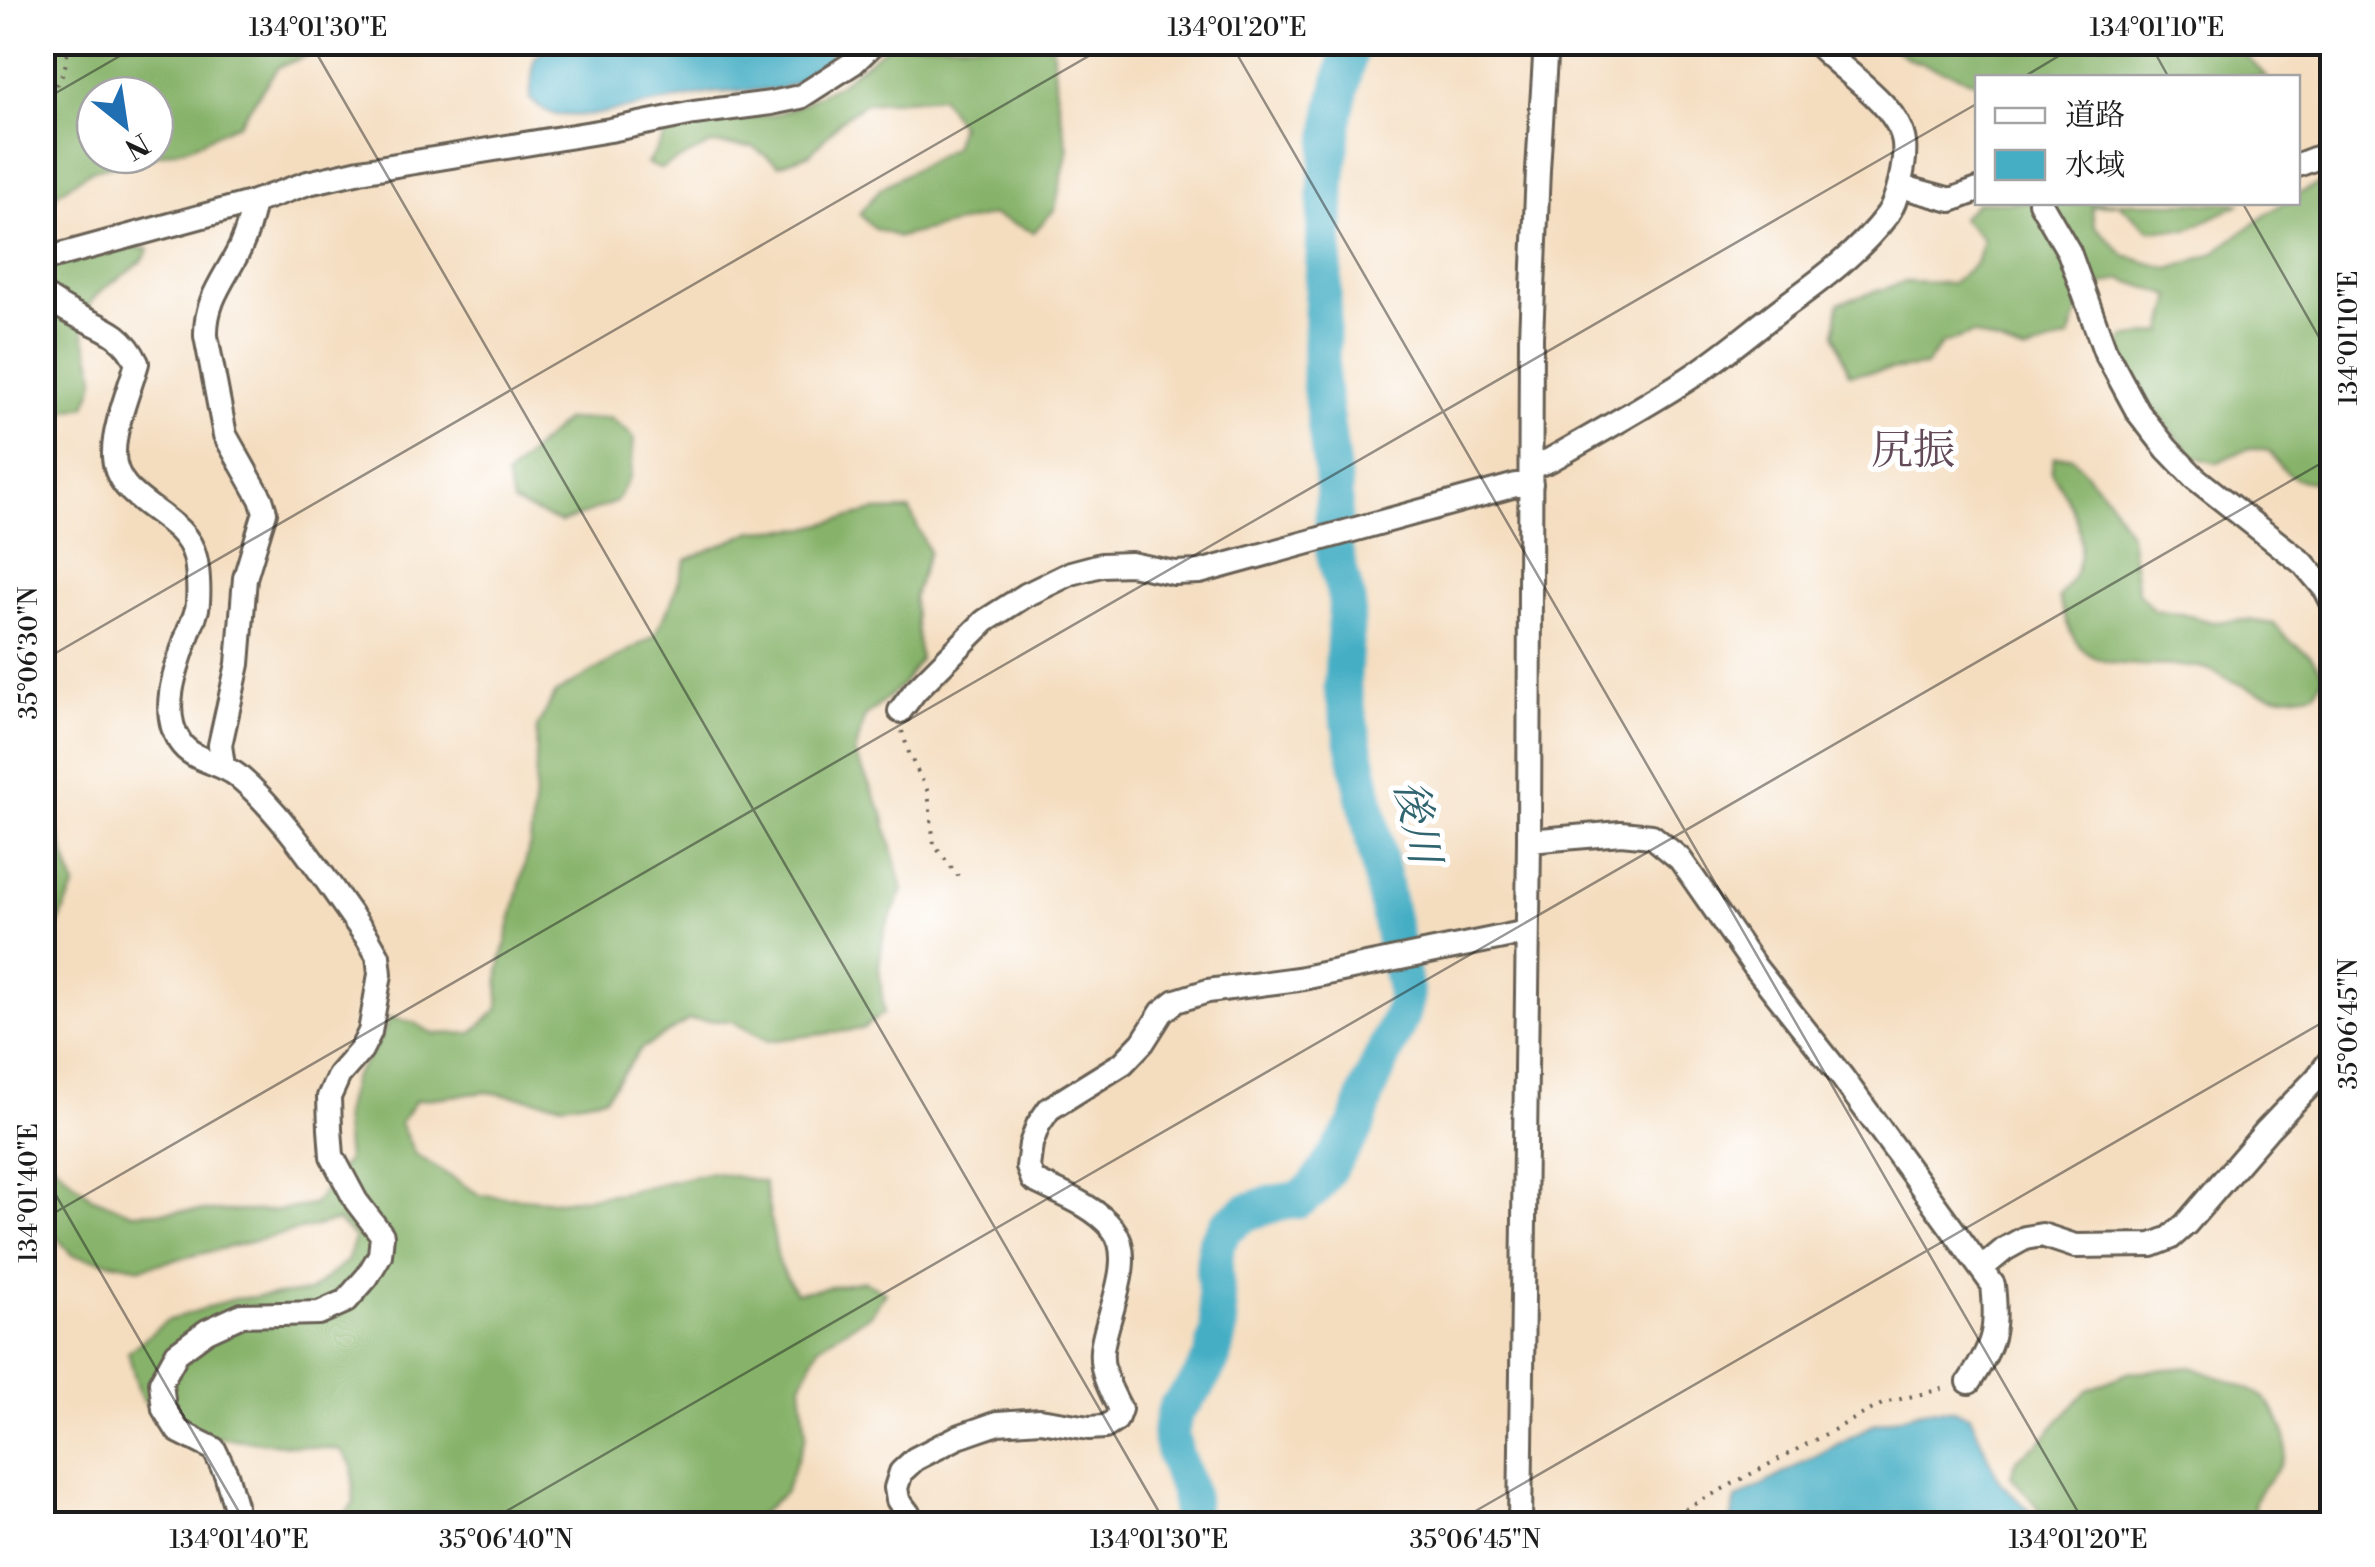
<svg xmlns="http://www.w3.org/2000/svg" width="2375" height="1567" viewBox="0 0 2375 1567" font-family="'Libre Bodoni','Noto Serif JP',serif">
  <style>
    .forest { fill: #86b269; stroke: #516742; stroke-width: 2.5; fill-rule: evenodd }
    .water { fill: #45aec4; stroke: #306570; stroke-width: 2.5 }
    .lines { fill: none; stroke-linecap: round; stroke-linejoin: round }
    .river { stroke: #45aec4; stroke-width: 38 }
    .minor-casing { stroke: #686055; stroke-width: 28 }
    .path { stroke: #686055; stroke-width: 4; stroke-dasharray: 2.5 8; stroke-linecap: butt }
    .minor { stroke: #fff; stroke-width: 22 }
    .ticks { fill: none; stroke: #1c1c1c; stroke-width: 2.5; stroke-opacity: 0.45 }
    .labels { text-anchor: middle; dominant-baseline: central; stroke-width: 10; stroke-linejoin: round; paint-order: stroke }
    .neighbourhood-label { font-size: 42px; fill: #634a58; stroke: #fff }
    .water-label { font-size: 42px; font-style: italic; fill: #306570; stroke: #fff }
    .neatline { fill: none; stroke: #1c1c1c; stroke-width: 4 }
    .ticks-label { font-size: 25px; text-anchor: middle; fill: #1c1c1c }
  </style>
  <rect width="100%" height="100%" fill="#fff"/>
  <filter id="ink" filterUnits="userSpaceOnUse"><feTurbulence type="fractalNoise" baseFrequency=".01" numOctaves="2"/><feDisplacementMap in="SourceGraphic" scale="20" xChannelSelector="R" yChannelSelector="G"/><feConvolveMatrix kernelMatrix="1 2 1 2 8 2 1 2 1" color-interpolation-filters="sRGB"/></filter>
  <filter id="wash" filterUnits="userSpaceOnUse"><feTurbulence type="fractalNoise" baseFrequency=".0048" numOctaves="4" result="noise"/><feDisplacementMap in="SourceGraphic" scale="40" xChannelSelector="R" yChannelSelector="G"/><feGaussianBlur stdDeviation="2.25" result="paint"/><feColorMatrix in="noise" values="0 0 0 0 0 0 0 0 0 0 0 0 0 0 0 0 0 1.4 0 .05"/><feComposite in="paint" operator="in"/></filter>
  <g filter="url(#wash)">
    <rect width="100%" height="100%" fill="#f4ddbf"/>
    <!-- forest -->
    <path class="forest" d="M43,42H435V43L404,53L330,47L278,67L239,123L190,147L90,171L55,195L43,234ZM155,95V155H95V95Z
      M891,43H1052L1056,91L1068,149L1055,209L1034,232L992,215L899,237L875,229L859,214L881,188L953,147L960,125L941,97L865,103L840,121L810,154L779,165L753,147L711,144L660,169L647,164L667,133L713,120L773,115L796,107L839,84Z
      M1885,43H2241L2245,55L2267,77L1978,78L1977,82L1909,59Z
      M2327,180L2332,183V483C2296,482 2290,481 2269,451L2249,448L2216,463L2195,457L2145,400L2116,362L2124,338L2163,332L2172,296L2121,279L2086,290L2069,338L2025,353L1973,334L1942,344L1925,366L1849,374L1835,333L1839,303L1905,282L1952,283L1976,263L1983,239L1961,218L1977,202L2242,203L2187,230H2149L2118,203L2091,207L2095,226L2125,256L2170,269L2212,254L2282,203L2298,202V194Z
      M120,245L149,249C139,274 99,282 88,308C76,339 93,348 95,376C96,385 89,397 86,406L63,411L43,401L42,265Z
      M610,418L634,437L631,475L616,502L561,523L513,503L506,477L565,420Z
      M2071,456L2109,499L2130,535L2138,592L2154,610L2182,614L2213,622L2248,620L2274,624L2288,640L2310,655L2324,675L2315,692C2275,701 2263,695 2227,678C2218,674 2209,668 2199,667C2170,663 2115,670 2092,656C2070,643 2066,620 2059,598C2064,589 2073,579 2076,570C2089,534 2070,500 2051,472L2054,457Z
      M910,510L929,552L913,598L920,660L902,685L864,718L855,754L883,814L903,890L884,931L879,966L884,1013L862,1029L768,1041L731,1021L689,1020L641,1049L605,1097L564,1104L487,1092L416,1100L400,1123L415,1154L480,1195L559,1201L620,1193L712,1172L764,1182L779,1265L796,1293L864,1281L885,1292L872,1313L819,1346L801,1384L806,1436L785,1492L749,1524H337L354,1503L352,1465L341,1450L213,1437L159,1424L139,1393L128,1352L166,1321L233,1299L309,1292L347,1261L355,1238L338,1221L141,1268L72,1255L43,1221L42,1143L45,1156L91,1197L132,1213L181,1211H272L313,1205L347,1160L343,1117L353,1078L375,1048L390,1018L413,1022L434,1034L472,1033L498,1009L499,971L530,843L535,793L537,727L556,693L654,636L671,603L686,560L753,531L807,528L874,511Z
      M56,827L75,886L43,959V835Z
      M2191,1367C2207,1373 2253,1388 2264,1398C2279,1413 2293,1443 2282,1463C2270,1484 2245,1495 2257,1524H2059L2044,1515L2011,1476L2016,1459L2038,1444L2087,1390L2130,1372Z"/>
    <!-- water -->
    <path class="water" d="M550,42L822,43L834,61L807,79L779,89L712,93L588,116L556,115L540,108L530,99L534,59Z
      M1929,1409L1953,1410L1970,1415L2000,1482L2042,1524H1730L1736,1499L1875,1424Z"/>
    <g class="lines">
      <!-- river -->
      <path class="river" d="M1190,1524L1189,1494L1175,1455L1170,1433L1176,1409L1197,1385L1212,1358L1219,1329L1214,1269L1216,1243L1227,1226L1247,1212L1276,1203L1298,1200L1314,1189L1356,1127L1367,1092L1401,1015L1406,995L1342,686L1347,602L1333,546L1334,488L1320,381L1327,180L1335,112L1351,42"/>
    </g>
  </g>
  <g filter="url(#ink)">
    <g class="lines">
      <defs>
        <path id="minor" d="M2298,165L2332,152
          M1900,186L1951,200L1978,190
          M2040,202L2069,252L2105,351L2138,412L2167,449L2195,478L2304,564L2326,590L2332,602
          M42,260L254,202L308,183L360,171L610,130L694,113L771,103L800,97L853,63L875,42
          M42,295C52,301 62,308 72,313C101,328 122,331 137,363C130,388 114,426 114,452C112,504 184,511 195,557C198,569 199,589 198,602C198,612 192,622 189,631C178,663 158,710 180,742C192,761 221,762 238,776C288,818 328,885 367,937L378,956L380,974L370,1032L361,1050L339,1075L329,1097L330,1129L332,1156L356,1201L382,1235L380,1255L367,1277L346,1301L319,1313L242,1315L207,1331L177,1353L161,1382L164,1409L178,1431L214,1449L226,1474L235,1505L234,1519L231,1524
          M1531,467L1550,460C1596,434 1643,408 1688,379C1722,357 1753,330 1785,306C1821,280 1860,251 1887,215C1898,200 1906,162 1904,143C1900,105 1840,70 1815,42
          M900,711L915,691L985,621L1026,595L1071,573L1101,565L1131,564L1174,573L1200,572L1516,485L1531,484
          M223,766L220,745L238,664L245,578L265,512L261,499L225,435L206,336C205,299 225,279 240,248C247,233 251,217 254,202
          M1529,841L1621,833L1652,836L1680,859L1755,967L1842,1077L1993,1285C1998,1330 1994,1345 1969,1382
          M1982,1268L2005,1249L2025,1238L2042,1235L2075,1246L2152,1245L2170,1238L2186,1224L2267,1130L2317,1078L2332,1058
          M916,1524L898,1500L896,1488L901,1472L915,1459L958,1437L998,1423L1040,1420L1089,1428L1105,1427L1116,1420L1120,1409C1111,1391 1100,1372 1102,1350C1106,1315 1137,1259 1113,1229C1094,1205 1059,1193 1033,1180L1028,1167L1031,1144L1038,1125L1049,1109L1123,1063L1143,1042L1162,1012L1176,1001L1208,991L1298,979L1527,932
          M1520,1524L1529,841L1531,337L1538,170L1546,42"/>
      </defs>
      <!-- minor casing -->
      <use href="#minor" class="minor-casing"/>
      <!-- path -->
      <path class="path" d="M42,101C62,82 67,70 68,42
        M902,731L910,756L928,792L934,845L958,876
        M1657,1524L1884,1403L1950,1387"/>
      <!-- minor -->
      <use href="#minor" class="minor"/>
    </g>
  </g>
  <!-- ticks -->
  <path class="ticks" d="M310,42L1166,1524M1230,42L2085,1524M2149,42L2169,78M2022,78L2082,42M42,101L144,42M2242,202L2332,360M42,661L1113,42M42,1171L246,1524M42,1220L1978,103M484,1524L2332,457M1453,1524L2332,1017"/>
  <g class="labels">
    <!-- neighbourhood labels -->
    <g class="neighbourhood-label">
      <text x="1913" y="451">尻振</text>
    </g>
    <!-- water labels -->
    <g class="water-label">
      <text transform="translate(1416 822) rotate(78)">後川</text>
    </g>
  </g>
  <!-- margin -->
  <rect width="2375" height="1567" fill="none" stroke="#fff" stroke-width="110"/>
  <!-- legend -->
  <rect x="1975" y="75" width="325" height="130" fill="#ffffff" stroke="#a4a4a4" stroke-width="2.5"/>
  <rect x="1995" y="108" width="50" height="15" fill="#ffffff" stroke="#a4a4a4" stroke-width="2.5"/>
  <text x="2065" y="125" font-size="30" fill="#1c1c1c">道路</text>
  <rect x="1995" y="150" width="50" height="30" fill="#45aec4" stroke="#a4a4a4" stroke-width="2.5"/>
  <text x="2065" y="175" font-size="30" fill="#1c1c1c">水域</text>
  <!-- north arrow -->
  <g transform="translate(125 125) rotate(150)"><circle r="48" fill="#ffffff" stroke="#a4a4a4" stroke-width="2.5"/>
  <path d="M0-8L18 38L0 25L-18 38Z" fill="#1f6fb2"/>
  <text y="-15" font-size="28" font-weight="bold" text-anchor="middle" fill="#1c1c1c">N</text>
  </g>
  <rect x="55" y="55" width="2265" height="1457" class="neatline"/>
  <g class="ticks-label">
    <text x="318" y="36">134°01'30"E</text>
    <text x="1237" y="36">134°01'20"E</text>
    <text x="2157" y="36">134°01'10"E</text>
    <text transform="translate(2348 338) rotate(-90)" y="9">134°01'10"E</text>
    <text transform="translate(28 653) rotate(-90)" y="9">35°06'30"N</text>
    <text transform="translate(2348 1024) rotate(-90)" y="9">35°06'45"N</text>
    <text transform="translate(28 1193) rotate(-90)" y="9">134°01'40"E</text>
    <text x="239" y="1548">134°01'40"E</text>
    <text x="506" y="1548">35°06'40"N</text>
    <text x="1159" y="1548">134°01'30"E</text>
    <text x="1475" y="1548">35°06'45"N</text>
    <text x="2078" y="1548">134°01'20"E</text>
  </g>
</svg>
